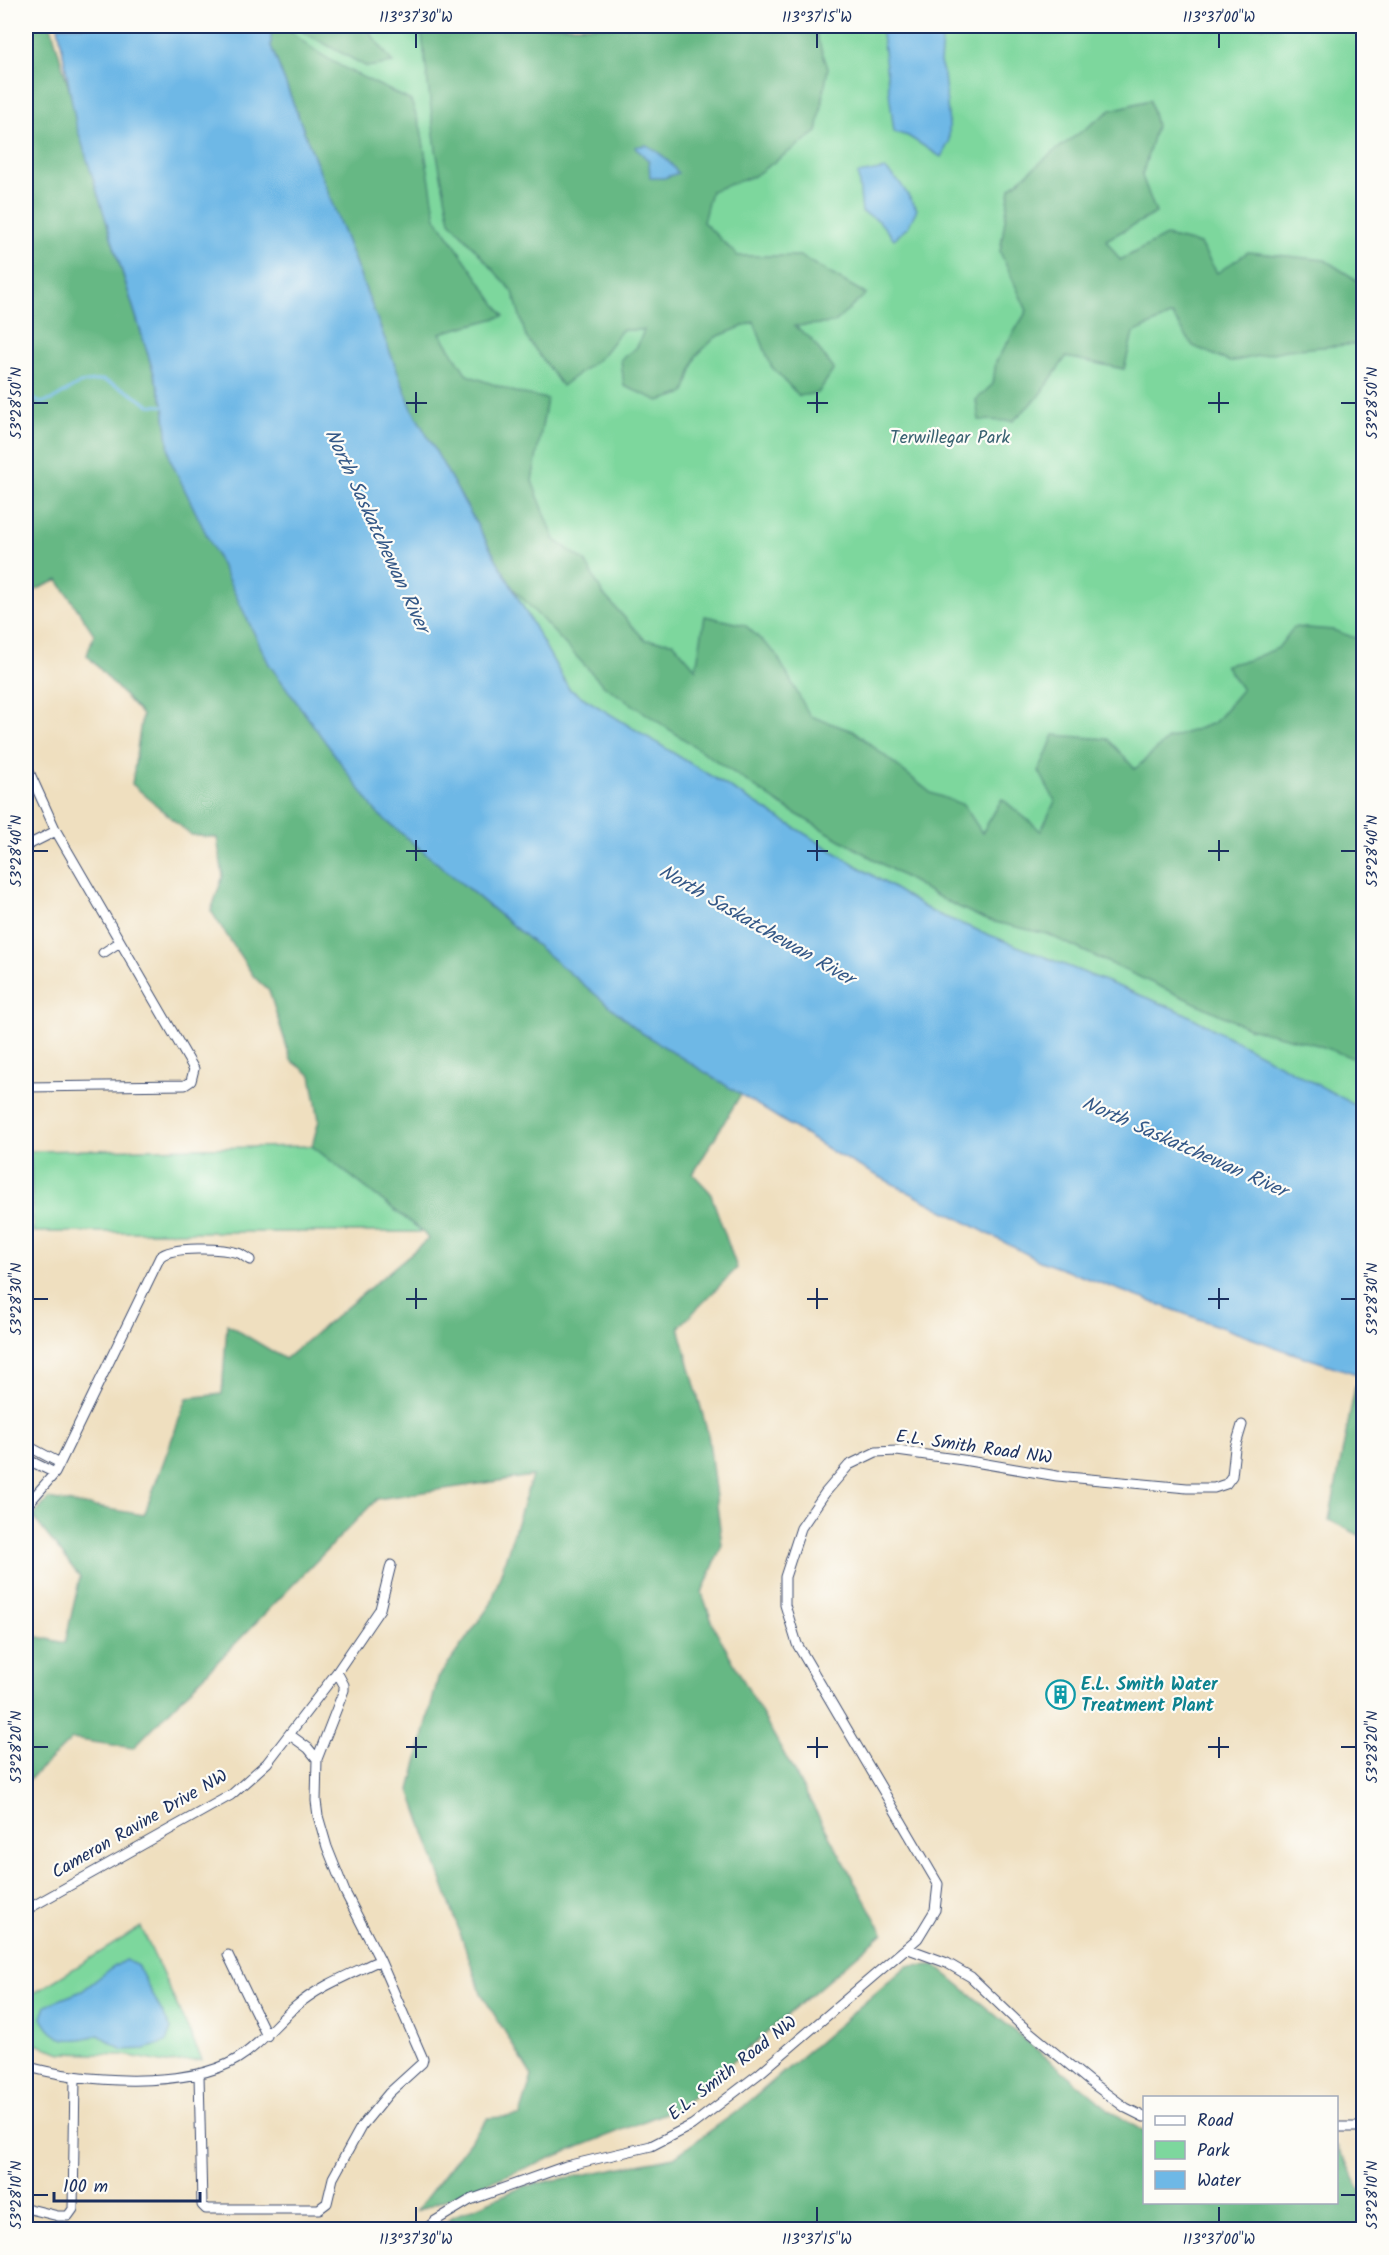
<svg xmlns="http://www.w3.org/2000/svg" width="1389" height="2255" viewBox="0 0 1389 2255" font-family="Kalam,sans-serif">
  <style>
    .green { fill: #7dd79d; stroke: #4c837e; stroke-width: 1.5 }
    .forest { fill: #66b884; stroke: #407471; stroke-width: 1.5 }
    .water { fill: #6eb8e6; stroke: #4474a2; stroke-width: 1.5 }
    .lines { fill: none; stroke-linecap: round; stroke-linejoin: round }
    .stream { stroke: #6eb8e6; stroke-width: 3 }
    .minor-casing { stroke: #3b496d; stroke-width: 11 }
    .minor { stroke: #fff; stroke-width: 9 }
    .ticks { fill: none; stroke: #1b2f5e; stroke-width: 2 }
    .labels { text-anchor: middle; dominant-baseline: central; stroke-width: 4.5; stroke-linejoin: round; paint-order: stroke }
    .park-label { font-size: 18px; fill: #386171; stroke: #fdfcf7 }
    .street-label { font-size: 18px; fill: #1b2f5e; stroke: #fdfcf7 }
    .culture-label { font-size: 18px; font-weight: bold; fill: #0d838f; stroke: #fdfcf7; text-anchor: start }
    .water-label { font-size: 20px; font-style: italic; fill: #345887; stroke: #fdfcf7 }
    .neatline { fill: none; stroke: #1b2f5e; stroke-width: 2 }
    .ticks-label { font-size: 15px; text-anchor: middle; fill: #1b2f5e }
  </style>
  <rect width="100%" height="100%" fill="#fdfcf7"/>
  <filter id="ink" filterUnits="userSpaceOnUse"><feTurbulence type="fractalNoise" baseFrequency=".0167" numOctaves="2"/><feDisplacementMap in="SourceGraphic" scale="12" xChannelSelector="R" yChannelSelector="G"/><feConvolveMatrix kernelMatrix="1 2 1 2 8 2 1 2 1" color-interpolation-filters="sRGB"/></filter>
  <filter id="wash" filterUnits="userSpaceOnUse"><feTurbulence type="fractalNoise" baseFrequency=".008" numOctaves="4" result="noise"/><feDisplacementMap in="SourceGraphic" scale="24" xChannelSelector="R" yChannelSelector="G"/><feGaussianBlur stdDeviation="1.35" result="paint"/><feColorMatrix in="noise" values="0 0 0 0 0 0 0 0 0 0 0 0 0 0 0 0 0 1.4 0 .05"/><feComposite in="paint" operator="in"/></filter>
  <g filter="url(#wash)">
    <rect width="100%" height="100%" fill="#efdfbf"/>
    <!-- green -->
    <path class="green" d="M271,26H1363V1121L1182,1012L932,912L569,689L412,409Z
      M312,1146L423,1232H33L30,1151Z
      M141,1927L202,2060L166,2063L125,2055L62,2053L26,2041V1994L28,1997Z"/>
    <!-- forest -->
    <path class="forest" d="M26,26H51L112,240L164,406L170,459L377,813L642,1033L741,1094L693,1174L710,1192L737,1268L679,1327L708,1434L722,1545L702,1593L714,1627L883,1933L680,2107L416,2211L488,2118L520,2116L532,2076L481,1993L410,1790L438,1678L491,1604L532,1476L377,1499L133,1748L72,1739L30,1779L26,1780V1634L65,1643L80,1577L33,1517L48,1499L144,1515L187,1398L222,1394L227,1324L285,1359L428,1239L423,1232L312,1146L319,1120L311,1075L291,1060L269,991L254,977L211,911L223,876L217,838L191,835L132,784L142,715L87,655L94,634L58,580L26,594Z
      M271,26H285C325,64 363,76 411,101L421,129L436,218L504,316L440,333L467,375L515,392L547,399L532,481L555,540L585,561L603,594L645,640L673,642L696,669L705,616L745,625L776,654L810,716L855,732L931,793L964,805L982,833L1002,799L1041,831L1055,801L1039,771L1054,735L1108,739L1135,769L1168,739L1214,723L1242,690L1225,665L1249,660L1278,648L1294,627L1333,630L1355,638L1363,635V1062L1318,1045L1249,1028L1047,934L986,920L942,899L786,808L602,684L512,587L412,409L271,46Z
      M301,26H365L393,63L367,67L303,32Z
      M421,26H813L828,68L817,132L754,176L711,191L703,222L738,256H800L866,294L834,323L795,326L810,338L834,369L818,393L799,396L771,366L754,322L716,337L696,356L685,393L659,401L624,386L621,359L637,347L644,330H622L601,357L562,386L526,337L513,292L450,221L436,150Z
      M1150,100L1156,126L1142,176L1156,213L1106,240L1120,260L1166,236L1200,244L1217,273L1248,252L1325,260L1363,284V313L1357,344L1286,350L1230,362L1193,346L1172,315L1133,333L1124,369L1066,357L1039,396L1013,421L979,420L976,400L993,384L996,361L1027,311L1000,252L1010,188L1052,153L1111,110Z
      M1355,1387L1363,1390V1537L1329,1520Z
      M935,1965L1112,2112L1144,2132V2202H1336L1337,2146L1363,2195V2229H439L452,2217L525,2186L674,2157L743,2107L907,1966Z"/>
    <!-- water -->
    <path class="water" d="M58,26H271V46L412,409L569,689L932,912L1182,1012L1363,1109V1376L1292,1353L1040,1261L836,1154L642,1033L377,813L269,664L170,459L164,406L76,124Z
      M881,26H936L942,39L940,63L944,75L949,125V142L941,157L908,136L894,132Z
      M646,145C660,152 669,160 678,173L664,178H650L649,161L635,147Z
      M885,169L900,183L917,209L908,227L894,239L878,220L862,212L858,174Z
      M125,1960L137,1965L171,2029L166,2042L145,2049L122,2050L99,2035C73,2041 55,2045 42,2018L46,2005L82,1991L109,1970Z"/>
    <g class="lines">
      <!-- stream -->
      <path class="stream" d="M26,395L41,403L54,399L80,383L102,380L124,389L149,405L164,406"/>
    </g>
  </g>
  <g filter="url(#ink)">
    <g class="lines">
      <defs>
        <path id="minor" d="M26,765L56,831L194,1069L191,1081L185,1085L26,1087
          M26,846L56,831
          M103,953L120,942
          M26,1445L60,1463
          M26,1459L55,1473
          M26,1506L55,1473L60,1463L160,1257C171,1246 223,1248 238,1253C242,1254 246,1258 250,1260
          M290,1735L308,1748L317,1759
          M26,1910L231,1795L267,1763L337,1672L380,1609L391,1565
          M906,1948L947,1963L971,1977L1020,2024L1089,2081L1126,2108L1144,2117
          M228,1955L267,2036
          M26,2066C81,2083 187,2089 237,2059C260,2045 275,2024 295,2007C319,1986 351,1974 380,1960
          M199,2075L202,2205L206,2209H319L327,2203L333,2178L361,2127L389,2093L422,2063L423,2059L380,1960L345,1892L327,1847L318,1816L316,1801L317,1759L344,1690V1685L337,1672
          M1336,2127H1364
          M26,2208L58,2216H68L73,2209L75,2077
          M425,2230L435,2221L470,2200L566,2166L651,2146L692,2125L760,2073L918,1938L935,1910L938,1884L797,1644L785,1605V1577L801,1528L825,1493L849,1465L876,1452L897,1451L963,1460L1057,1476L1187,1488H1214L1226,1484L1232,1476L1235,1448L1242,1425"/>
      </defs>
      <!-- minor casing -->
      <use href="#minor" class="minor-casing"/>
      <!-- minor -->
      <use href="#minor" class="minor"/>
    </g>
  </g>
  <!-- ticks -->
  <path class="ticks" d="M416,33V48M817,33V48M1219,33V48M416,392V413M817,392V413M1219,392V413M33,403H48M406,403H427M807,403H828M1208,403H1229M1341,403H1356M416,840V861M817,840V861M1219,840V861M33,851H48M406,851H427M807,851H828M1208,851H1229M1341,851H1356M416,1288V1309M817,1288V1309M1219,1288V1309M33,1299H48M406,1299H427M807,1299H828M1208,1299H1229M1341,1299H1356M416,1737V1758M817,1737V1758M1219,1737V1758M33,1747H48M406,1747H427M807,1747H828M1208,1747H1229M1341,1747H1356M33,2195H48M1341,2195H1356M416,2207V2222M817,2207V2222M1219,2207V2222"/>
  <!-- icons -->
  <defs>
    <symbol id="building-ring" viewBox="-11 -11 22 22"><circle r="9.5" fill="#fdfcf7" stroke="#0f9aa8" stroke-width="1.5"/><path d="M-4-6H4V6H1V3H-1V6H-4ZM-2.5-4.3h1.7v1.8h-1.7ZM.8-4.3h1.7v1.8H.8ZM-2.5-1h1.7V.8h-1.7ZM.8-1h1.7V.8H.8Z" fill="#0f9aa8"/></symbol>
  </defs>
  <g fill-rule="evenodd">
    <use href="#building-ring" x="1044" y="1678" width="33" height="33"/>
  </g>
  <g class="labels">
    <!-- park labels -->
    <g class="park-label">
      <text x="950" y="438">Terwillegar Park</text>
    </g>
    <!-- street labels -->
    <g class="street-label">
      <text transform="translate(974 1448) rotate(8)">E.L. Smith Road NW</text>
      <text transform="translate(140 1825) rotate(-30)">Cameron Ravine Drive NW</text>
      <text transform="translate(733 2069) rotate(-38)">E.L. Smith Road NW</text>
    </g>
    <!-- culture labels -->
    <g class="culture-label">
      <text x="1081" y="1685">E.L. Smith Water<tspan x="1081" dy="21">Treatment Plant</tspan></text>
    </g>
    <!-- water labels -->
    <g class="water-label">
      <text transform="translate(376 531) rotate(65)">North Saskatchewan River</text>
      <text transform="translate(756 926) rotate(30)">North Saskatchewan River</text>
      <text transform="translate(1184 1148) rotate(24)">North Saskatchewan River</text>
    </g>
  </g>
  <!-- margin -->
  <rect width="1389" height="2255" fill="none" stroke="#fdfcf7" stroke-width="66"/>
  <!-- legend -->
  <rect x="1143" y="2096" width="195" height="108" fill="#fdfcf7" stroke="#a3aaba" stroke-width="1.5"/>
  <rect x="1155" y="2116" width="30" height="9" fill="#ffffff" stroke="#a3aaba" stroke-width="1.5"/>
  <text x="1197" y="2126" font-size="18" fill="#1b2f5e">Road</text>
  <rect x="1155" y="2141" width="30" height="18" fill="#7dd79d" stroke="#a3aaba" stroke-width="1.5"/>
  <text x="1197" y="2156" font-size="18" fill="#1b2f5e">Park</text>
  <rect x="1155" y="2171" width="30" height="18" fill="#6eb8e6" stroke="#a3aaba" stroke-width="1.5"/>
  <text x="1197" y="2186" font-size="18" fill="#1b2f5e">Water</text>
  <!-- scale -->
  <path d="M54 2192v9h146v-9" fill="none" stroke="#1b2f5e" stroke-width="3"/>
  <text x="63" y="2192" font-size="18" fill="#1b2f5e" stroke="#fdfcf7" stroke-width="4.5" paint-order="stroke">100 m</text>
  <rect x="33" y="33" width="1323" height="2189" class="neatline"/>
  <g class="ticks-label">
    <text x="416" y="22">113°37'30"W</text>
    <text x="817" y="22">113°37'15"W</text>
    <text x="1219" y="22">113°37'00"W</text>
    <text transform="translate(16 403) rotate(-90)" y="5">53°28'50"N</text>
    <text transform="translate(1372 403) rotate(-90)" y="5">53°28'50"N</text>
    <text transform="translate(16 851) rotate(-90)" y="5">53°28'40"N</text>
    <text transform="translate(1372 851) rotate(-90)" y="5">53°28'40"N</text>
    <text transform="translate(16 1299) rotate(-90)" y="5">53°28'30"N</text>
    <text transform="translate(1372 1299) rotate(-90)" y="5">53°28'30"N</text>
    <text transform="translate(16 1747) rotate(-90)" y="5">53°28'20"N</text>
    <text transform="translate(1372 1747) rotate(-90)" y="5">53°28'20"N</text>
    <text transform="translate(16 2195) rotate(-90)" y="5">53°28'10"N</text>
    <text transform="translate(1372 2195) rotate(-90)" y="5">53°28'10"N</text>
    <text x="416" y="2244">113°37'30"W</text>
    <text x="817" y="2244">113°37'15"W</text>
    <text x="1219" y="2244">113°37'00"W</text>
  </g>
</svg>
